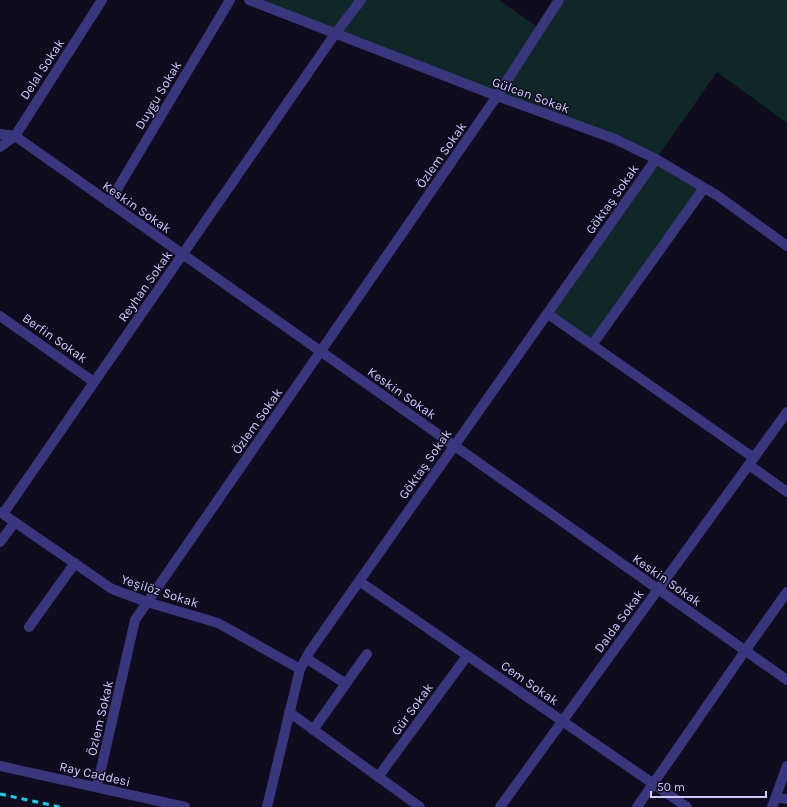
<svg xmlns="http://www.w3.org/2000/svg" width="787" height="807" viewBox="0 0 787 807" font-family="Karla,sans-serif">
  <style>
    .green { fill: #0f2827 }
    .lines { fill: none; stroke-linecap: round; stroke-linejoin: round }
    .minor { stroke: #39367d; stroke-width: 10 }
    .rail { stroke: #00dbf3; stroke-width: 3; stroke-dasharray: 6 5; stroke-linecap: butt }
    .labels { text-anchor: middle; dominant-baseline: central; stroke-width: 3; stroke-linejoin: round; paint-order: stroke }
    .street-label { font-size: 13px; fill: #cfc8ff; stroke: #0f0c1e }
  </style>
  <rect width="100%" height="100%" fill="#0f0c1e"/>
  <!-- green -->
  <path class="green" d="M249,0H499L540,29L559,0H787V123L717,72L656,159L704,188L592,345L548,314L656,159Z"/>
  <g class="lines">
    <!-- minor -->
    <path class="minor" d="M249,0L497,96L615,139L656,159L718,196L787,246
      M0,134L15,136L787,680
      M0,147L15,136L102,0
      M109,203L230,0
      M548,314L754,458
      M0,316L94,382
      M592,345L704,188
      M749,465L787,492
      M0,512L112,589L147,602L218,623L300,669
      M3,514L335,34L361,0
      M0,542L15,522
      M359,581L687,807
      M29,627L75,563
      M306,658L346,684
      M289,712L420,807
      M313,730L367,654
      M0,766L185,807
      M378,777L467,656
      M97,787L135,620L497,96L559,0
      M776,797L787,799
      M267,807L300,669L310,651L656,159
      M500,807L787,412
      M637,807L745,651L787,592
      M772,807L787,766"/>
    <!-- rail -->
    <path class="rail" d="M0,794L60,807"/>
  </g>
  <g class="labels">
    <!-- street labels -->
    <g class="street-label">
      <text transform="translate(42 69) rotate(-57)">Delal Sokak</text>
      <text transform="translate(158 95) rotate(-59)">Duygu Sokak</text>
      <text transform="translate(531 95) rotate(20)">Gülcan Sokak</text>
      <text transform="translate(441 155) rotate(-55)">Özlem Sokak</text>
      <text transform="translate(612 199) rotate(-55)">Göktaş Sokak</text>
      <text transform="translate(137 207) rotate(35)">Keskin Sokak</text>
      <text transform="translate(145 286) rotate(-55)">Reyhan Sokak</text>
      <text transform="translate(55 338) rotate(35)">Berfin Sokak</text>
      <text transform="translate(402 393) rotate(35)">Keskin Sokak</text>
      <text transform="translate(257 421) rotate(-55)">Özlem Sokak</text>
      <text transform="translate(425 464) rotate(-55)">Göktaş Sokak</text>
      <text transform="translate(667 580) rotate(35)">Keskin Sokak</text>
      <text transform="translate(160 591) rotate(18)">Yeşilöz Sokak</text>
      <text transform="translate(619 621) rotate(-54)">Dalda Sokak</text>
      <text transform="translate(530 683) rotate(35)">Cem Sokak</text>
      <text transform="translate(412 709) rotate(-54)">Gür Sokak</text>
      <text transform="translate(100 718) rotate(-77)">Özlem Sokak</text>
      <text transform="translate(95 774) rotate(13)">Ray Caddesi</text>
    </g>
  </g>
  <!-- scale -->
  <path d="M651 791v6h115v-6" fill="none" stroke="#cfc8ff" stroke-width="2"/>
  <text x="657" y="791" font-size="12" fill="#cfc8ff" stroke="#0f0c1e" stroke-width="3" paint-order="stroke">50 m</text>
</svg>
